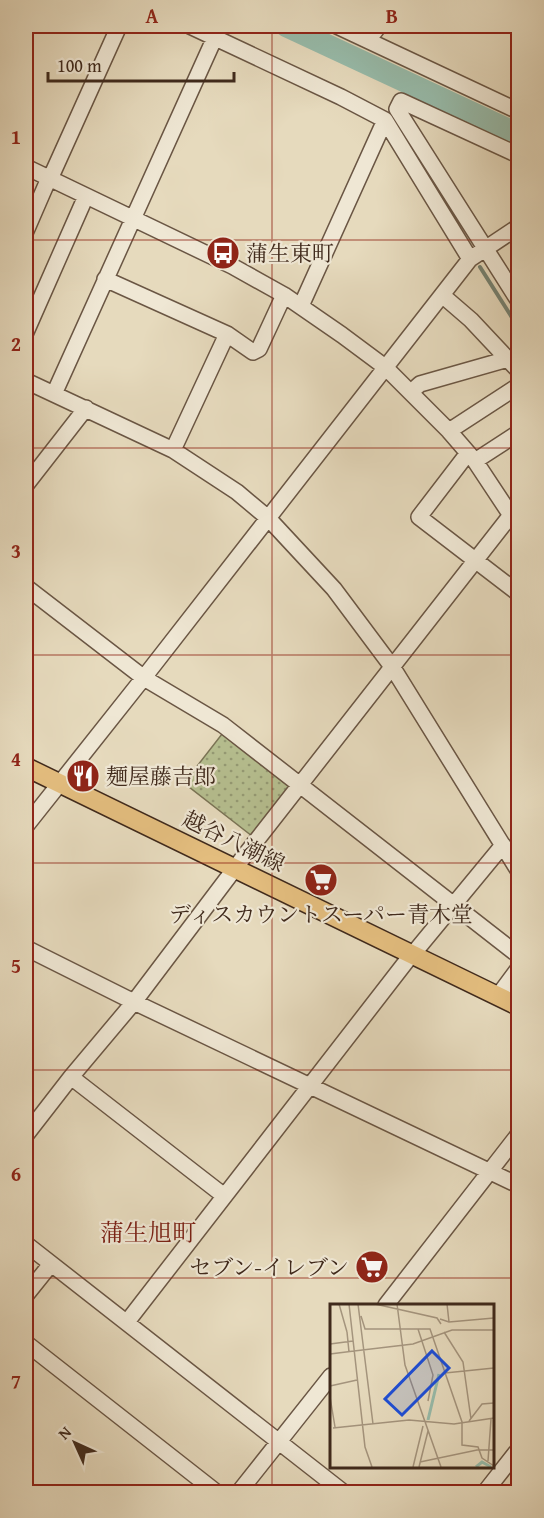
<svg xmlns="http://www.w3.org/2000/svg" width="544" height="1518" viewBox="0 0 544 1518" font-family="'Gentium Book Plus','Noto Serif JP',serif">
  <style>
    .park { fill: url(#park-dots); stroke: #7b7456; stroke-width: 1.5 }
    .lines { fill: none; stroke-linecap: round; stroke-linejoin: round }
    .stream { stroke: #748171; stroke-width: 4 }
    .river { stroke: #97bbaa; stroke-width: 22 }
    .minor-casing { stroke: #6a5644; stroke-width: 18 }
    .major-casing { stroke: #402a1c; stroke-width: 21 }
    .minor { stroke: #efe7d4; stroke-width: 15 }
    .major { stroke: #e3bd7e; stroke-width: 18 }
    .grid { fill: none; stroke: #8f2418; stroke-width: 1.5; stroke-opacity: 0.55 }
    .labels { text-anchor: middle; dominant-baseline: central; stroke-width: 4.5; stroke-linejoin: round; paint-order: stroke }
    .poi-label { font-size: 22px; fill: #402a1c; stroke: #efe7d4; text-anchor: start }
    .street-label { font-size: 22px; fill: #402a1c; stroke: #efe7d4 }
    .neighbourhood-label { font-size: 24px; fill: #7a1f14; stroke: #efe7d4 }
    .inset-river { fill: none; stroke: #97bbaa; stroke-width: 3 }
    .inset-road { fill: none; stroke: #a4947d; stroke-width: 1.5 }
    .view { fill: #1d4ed8; fill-opacity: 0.15; stroke: #1d4ed8; stroke-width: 3 }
    .inset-edge { fill: none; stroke: #402a1c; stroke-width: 3 }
    .neatline { fill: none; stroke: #8f2418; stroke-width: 2 }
    .grid-label { font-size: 20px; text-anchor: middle; font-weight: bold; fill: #8f2418 }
  </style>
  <defs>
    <pattern id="park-dots" width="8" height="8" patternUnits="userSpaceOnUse" patternTransform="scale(1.5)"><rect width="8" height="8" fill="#b6bf90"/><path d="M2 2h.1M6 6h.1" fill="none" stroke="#959b75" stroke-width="1.8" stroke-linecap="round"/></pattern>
  </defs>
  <rect width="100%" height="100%" fill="#e6dabd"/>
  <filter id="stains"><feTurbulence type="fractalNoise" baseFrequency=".00333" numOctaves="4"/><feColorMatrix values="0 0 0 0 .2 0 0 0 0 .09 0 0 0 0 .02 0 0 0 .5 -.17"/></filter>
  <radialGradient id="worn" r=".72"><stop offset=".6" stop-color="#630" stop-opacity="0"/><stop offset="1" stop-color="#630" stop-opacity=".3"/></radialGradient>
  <!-- park -->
  <path class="park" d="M222,734L290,787L252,836L184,783Z"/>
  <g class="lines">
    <!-- stream -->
    <path class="stream" d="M480,267L518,327"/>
    <!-- river -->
    <path class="river" d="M286,26L518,134"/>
    <defs>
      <path id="minor" d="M190,26L341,97L385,120L470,259
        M337,26L518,111
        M515,26L518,28
        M368,40L379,26
        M518,155L401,101L397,109L518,300
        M26,167L232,266L284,295L342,335L385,367L449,431L475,461L518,526
        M50,179L119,26
        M26,231L49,178
        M105,279L227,334L253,352L259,349L284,295
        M442,295L471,320L518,370
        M301,306L385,120
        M26,332L86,196
        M26,381L173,450L237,492L268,518L334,589L393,668L518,870
        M411,392L420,384L508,359
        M54,394L220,26
        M449,431L518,386
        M173,450L227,334
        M468,453L419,517L518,593
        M475,461L518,433
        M26,485L86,408
        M26,587L144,678L223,725L518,955
        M26,826L149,671L470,259L518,227
        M26,948L134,1002L518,1185
        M413,954L503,845
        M498,996L518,969
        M71,1077L223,1195
        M26,1135L71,1077L134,1002L242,859L507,520L512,517
        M26,1244L343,1492
        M26,1295L51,1264
        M386,1305L518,1135
        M127,1322L412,954
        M26,1343L216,1492
        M239,1492L331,1376
        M485,1492L518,1450"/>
      <path id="major" d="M26,767L518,1006"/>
    </defs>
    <!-- minor casing -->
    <use href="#minor" class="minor-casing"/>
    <!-- major casing -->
    <use href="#major" class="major-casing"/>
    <!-- minor -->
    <use href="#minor" class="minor"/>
    <!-- major -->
    <use href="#major" class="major"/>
  </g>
  <!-- grid -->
  <path class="grid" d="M272,26V1492M26,240H518M26,448H518M26,655H518M26,863H518M26,1070H518M26,1278H518"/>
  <!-- icons -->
  <defs>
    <symbol id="bus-disc" viewBox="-11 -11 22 22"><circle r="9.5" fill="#8f2418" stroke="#efe7d4"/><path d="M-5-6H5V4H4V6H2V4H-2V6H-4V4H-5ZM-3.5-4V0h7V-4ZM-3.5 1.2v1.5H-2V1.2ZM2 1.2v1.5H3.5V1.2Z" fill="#fff"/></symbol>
    <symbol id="restaurant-disc" viewBox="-11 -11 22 22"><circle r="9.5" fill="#8f2418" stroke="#efe7d4"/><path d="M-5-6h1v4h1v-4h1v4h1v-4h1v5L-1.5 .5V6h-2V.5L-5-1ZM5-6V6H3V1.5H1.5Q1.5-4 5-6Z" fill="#fff"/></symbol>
    <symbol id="supermarket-disc" viewBox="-11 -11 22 22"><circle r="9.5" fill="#8f2418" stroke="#efe7d4"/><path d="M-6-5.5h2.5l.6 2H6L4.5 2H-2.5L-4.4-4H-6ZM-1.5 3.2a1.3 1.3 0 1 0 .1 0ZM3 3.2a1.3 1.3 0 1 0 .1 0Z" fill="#fff"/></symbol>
  </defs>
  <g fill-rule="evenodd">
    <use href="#bus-disc" x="204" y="234" width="38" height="38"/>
    <use href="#restaurant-disc" x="64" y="757" width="38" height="38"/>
    <use href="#supermarket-disc" x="302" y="861" width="38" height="38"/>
    <use href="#supermarket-disc" x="353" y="1248" width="38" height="38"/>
  </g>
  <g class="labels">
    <!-- poi labels -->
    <g class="poi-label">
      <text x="246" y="253">蒲生東町</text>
      <text x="106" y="776">麺屋藤吉郎</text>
      <text x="321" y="914" text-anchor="middle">ディスカウントスーパー青木堂</text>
      <text x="349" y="1267" text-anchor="end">セブン-イレブン</text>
    </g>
    <!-- street labels -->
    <g class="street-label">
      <text transform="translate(234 841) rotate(26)">越谷八潮線</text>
    </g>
    <!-- neighbourhood labels -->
    <g class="neighbourhood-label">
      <text x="148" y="1232">蒲生旭町</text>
    </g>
  </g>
  <!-- overview -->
  <g transform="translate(330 1304)">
    <rect width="164" height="164" fill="#e6dabd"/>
    <path class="inset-river" d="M98,116L109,70M146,163L152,158L161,163"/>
    <path class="inset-road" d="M9,0L17,28M19,0L35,143L42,163M28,0L43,120M45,0L107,14L111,20M67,0L75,61L111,163M117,0L119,18M31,12L35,25H100L132,118V141L148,143L152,154L164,162M110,15L119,18L164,14M88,25L103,71L98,97M17,28L19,48M114,28L133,58L141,115M0,40L23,37M24,47L83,40L122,26H164M0,50L24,47M115,69L164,64M0,82L27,76M0,93L5,123M139,117L152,100L164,99M3,124L79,116L124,120L164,114M158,157L161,115M90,158L147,146H164M83,163L93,122M89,163L98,127"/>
    <path class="view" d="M102,47L119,64L72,111L55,95Z"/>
    <rect width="164" height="164" class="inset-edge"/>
  </g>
  <!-- margin -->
  <rect width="544" height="1518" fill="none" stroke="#e6dabd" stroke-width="66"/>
  <!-- north arrow -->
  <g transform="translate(75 1443) rotate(315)" stroke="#efe7d4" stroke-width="4.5" paint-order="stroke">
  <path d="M0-4.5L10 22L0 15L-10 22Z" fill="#402a1c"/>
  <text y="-9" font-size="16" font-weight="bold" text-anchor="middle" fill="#402a1c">N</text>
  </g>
  <!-- scale -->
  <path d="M48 72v9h186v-9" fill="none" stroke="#402a1c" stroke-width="3"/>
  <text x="57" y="72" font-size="18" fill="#402a1c" stroke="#efe7d4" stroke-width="4.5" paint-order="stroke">100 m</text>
  <rect x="33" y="33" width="478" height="1452" class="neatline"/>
  <g class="grid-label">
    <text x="152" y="23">A</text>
    <text x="392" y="23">B</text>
    <text x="16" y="144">1</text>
    <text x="16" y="351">2</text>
    <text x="16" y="558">3</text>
    <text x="16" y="766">4</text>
    <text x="16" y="973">5</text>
    <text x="16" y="1181">6</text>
    <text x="16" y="1388">7</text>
  </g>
  <rect width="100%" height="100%" filter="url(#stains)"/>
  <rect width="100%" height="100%" fill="url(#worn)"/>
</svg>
